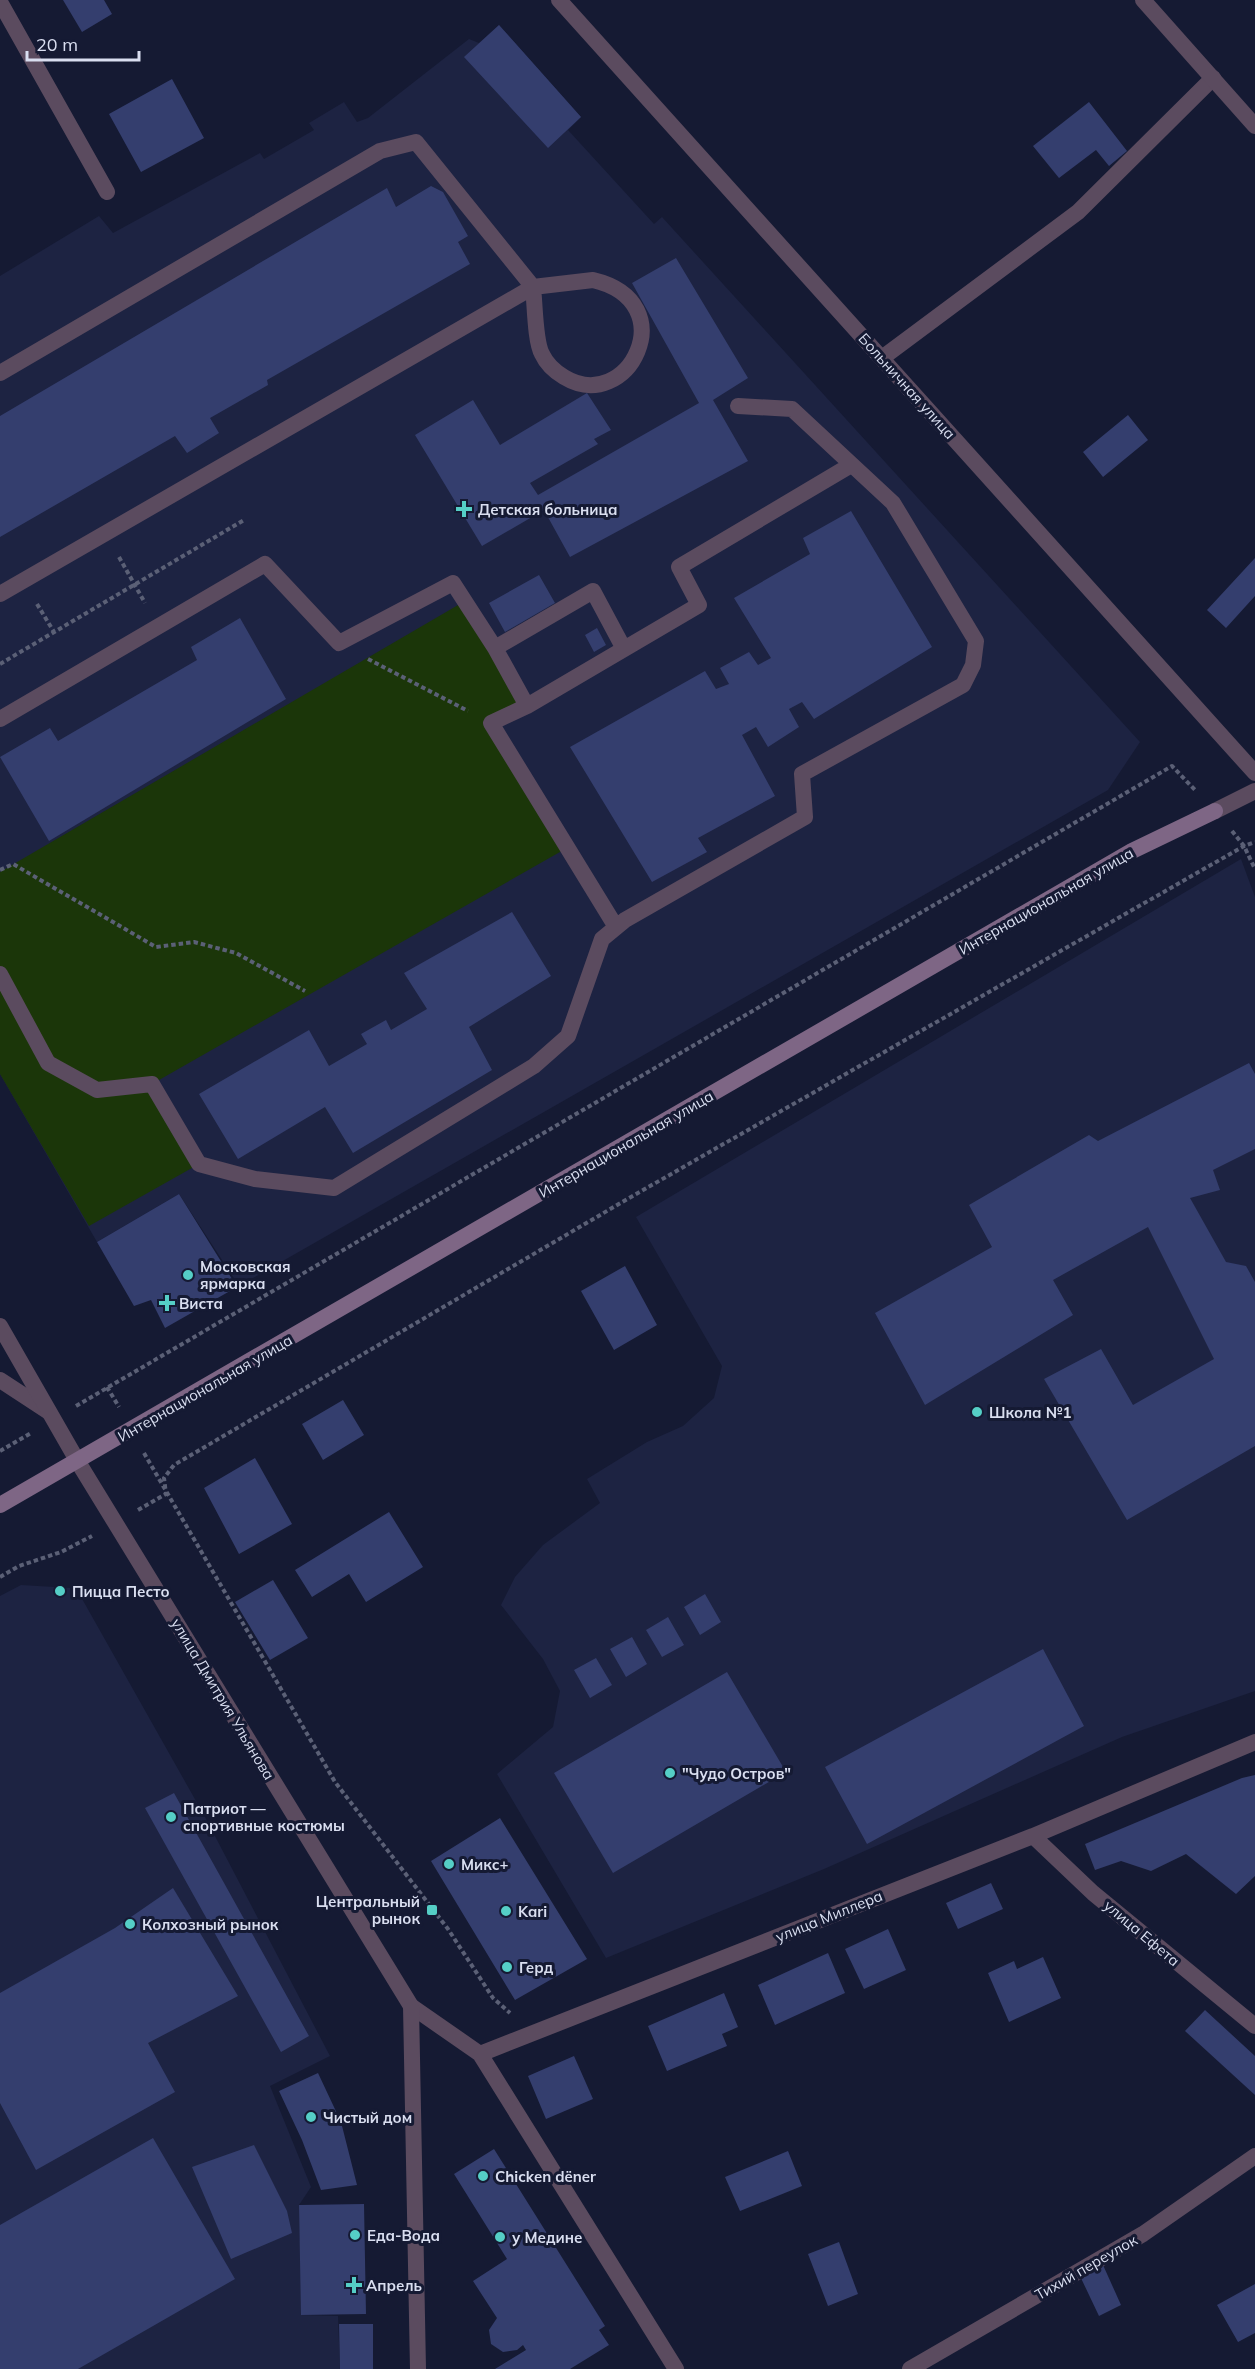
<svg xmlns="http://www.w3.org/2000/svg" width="1255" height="2369" viewBox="0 0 1255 2369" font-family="Mulish,sans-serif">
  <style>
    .built { fill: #1d2342 }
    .green { fill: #1b3609 }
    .building { fill: #343e6e }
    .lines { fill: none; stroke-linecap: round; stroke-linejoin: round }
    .path { stroke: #5b6076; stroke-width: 4; stroke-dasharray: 4.5 3; stroke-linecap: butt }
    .service { stroke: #5b4b5f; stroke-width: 16 }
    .minor { stroke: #5b4b5f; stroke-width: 16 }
    .tertiary { stroke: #5b4b5f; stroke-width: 16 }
    .secondary { stroke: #7e6685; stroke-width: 16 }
    .poi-dot { fill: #55cec6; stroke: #151a33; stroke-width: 2 }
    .labels { text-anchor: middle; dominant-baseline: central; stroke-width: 6; stroke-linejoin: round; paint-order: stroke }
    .street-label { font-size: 15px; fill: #d9def0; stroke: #151a33 }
    .poi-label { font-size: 15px; font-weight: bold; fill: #d9def0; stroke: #151a33; text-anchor: start }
  </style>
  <rect width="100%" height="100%" fill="#151a33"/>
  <!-- built -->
  <path class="built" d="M499,25L581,117L568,130L654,224L662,217L1140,742L1108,790L239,1286L179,1194L97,1242L0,1074V276L99,216L113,233L260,153L264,159L314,130L309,123L344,102L357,122L368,118L469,39L479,43Z
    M1241,859L1255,897V1691L1122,1737L824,1869L606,1958L497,1774L553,1727L560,1691L543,1659L501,1605L515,1577L543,1545L600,1503L587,1479L647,1442L683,1426L714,1398L722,1366L636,1217Z
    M21,1585L71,1588L81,1597L205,1817L330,2056L270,2086L311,2187L299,2205L302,2315L338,2316L340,2369H0V1596Z"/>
  <!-- green -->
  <path class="green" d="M465,601L527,706L491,723L567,848L152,1084L199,1164L89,1226L0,1074V872Z"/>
  <!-- building -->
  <path class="building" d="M63,0H104L112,14L82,32Z
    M499,25L581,117L548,148L464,57Z
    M172,79L204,138L141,172L109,114Z
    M1089,102L1127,151L1109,166L1096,150L1059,178L1033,146Z
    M431,186L443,192L468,236L458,242L470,264L267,380L268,385L210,418L219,433L187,453L175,436L0,537V416L387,188L396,207Z
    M676,258L748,378L713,400L748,461L570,557L544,510L482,546L415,435L473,400L500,445L587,393L611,430L594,439L598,444L530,483L538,495L699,403L632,283Z
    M1128,415L1148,440L1103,477L1083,452Z
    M851,511L932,647L814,719L802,702L789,709L799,727L768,747L756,727L742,735L775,796L698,838L707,852L652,882L570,747L705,671L716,689L729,684L720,668L749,652L758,665L771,658L734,598L810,554L803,538Z
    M1255,558V596L1226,628L1207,610Z
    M539,575L555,603L505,632L489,603Z
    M240,618L286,699L49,841L0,757L50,728L58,741L197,660L191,647Z
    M597,628L606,645L594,652L585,635Z
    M512,912L551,976L469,1027L492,1070L353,1153L325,1107L238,1159L199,1094L309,1030L329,1066L367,1044L361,1034L386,1020L391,1030L427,1009L404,973Z
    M1249,1063L1255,1074V1149L1213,1170L1220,1190L1190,1198L1226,1262L1246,1266L1255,1282V1446L1127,1520L1044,1379L1101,1349L1133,1405L1214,1359L1148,1227L1053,1280L1073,1315L925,1405L875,1313L992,1247L969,1205L1089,1135L1098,1141Z
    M179,1194L237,1287L165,1328L151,1300L134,1306L97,1242Z
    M625,1266L657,1325L614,1350L581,1291Z
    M343,1400L364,1435L323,1460L302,1424Z
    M255,1458L292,1524L239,1554L204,1488Z
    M389,1512L423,1567L366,1602L349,1574L312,1597L295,1570Z
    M273,1580L308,1638L270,1660L235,1602Z
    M705,1594L721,1622L700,1635L684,1607Z
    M668,1617L684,1645L662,1657L646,1630Z
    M632,1637L647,1664L626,1677L610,1649Z
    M1043,1649L1084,1726L867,1844L825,1767Z
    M596,1658L612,1685L590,1698L574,1670Z
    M727,1672L786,1772L613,1873L554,1773Z
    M1255,1775V1876L1236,1894L1186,1854L1151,1871L1121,1861L1095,1870L1085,1844L1242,1778Z
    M174,1793L309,2036L281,2052L145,1808Z
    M500,1818L587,1959L515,2000L431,1861Z
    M991,1883L1003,1909L958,1929L946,1903Z
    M173,1888L238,1996L148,2043L175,2092L36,2170L0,2103V1993L115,1928Z
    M888,1929L906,1970L864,1989L845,1949Z
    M828,1953L845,1993L775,2025L758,1985Z
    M1043,1957L1061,1998L1009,2022L988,1973L1014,1961L1017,1969Z
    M724,1993L738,2027L722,2034L727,2046L667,2071L648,2026Z
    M1205,2010L1255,2056V2095L1185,2031Z
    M574,2056L593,2099L546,2119L528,2076Z
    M318,2073L341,2122L357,2185L321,2190L302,2140L279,2091Z
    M153,2138L235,2279L78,2369H0V2225Z
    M254,2145L287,2211L292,2233L231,2259L192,2167Z
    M494,2149L605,2326L599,2330L609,2345L570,2369H495L526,2350L523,2345L517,2350L503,2352L491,2344L489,2330L497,2318L473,2281L507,2259L454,2174Z
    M788,2151L802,2186L740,2211L725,2177Z
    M364,2204L366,2314L301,2315L299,2205Z
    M839,2242L858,2294L828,2306L808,2254Z
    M1103,2265L1121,2305L1099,2316L1080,2276Z
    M1255,2284V2333L1238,2342L1217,2305Z
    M339,2324H373V2369H340Z"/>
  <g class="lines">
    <!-- path -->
    <path class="path" d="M119,557L145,603
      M37,604L54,632
      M368,659L468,711
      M0,664L244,520
      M1232,831L1244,846L1255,869
      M0,870L13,864L156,947L194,942L236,953L305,991
      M107,1387L119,1407
      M76,1406L1172,766L1195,790
      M0,1451L31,1433
      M144,1453L335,1782L448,1929L493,1998L510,2013
      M138,1510L166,1494L164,1478L174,1465L624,1201L1244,846L1255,842
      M0,1577L19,1566L61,1552L92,1536"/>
    <!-- service -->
    <path class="service" d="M593,280C686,302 628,416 564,377C554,371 547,365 542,354C535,342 535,304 533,287Z
      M882,358L1078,212L1213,78
      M0,373L380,151L416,142L533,287L0,594
      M495,648L593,591L624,649
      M0,719L265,564L339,643L453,583L495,648L527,706
      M616,927L491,723L527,706L699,605L679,567L851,465
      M0,974L48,1063L97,1090L152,1084L199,1164L255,1179L334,1188L534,1066L568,1036L602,939L625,920L805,817L802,774L963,685L973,665L976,641L893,503L792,409L738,406
      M0,1380L49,1412"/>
    <!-- minor -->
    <path class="minor" d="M1143,0L1255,126
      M0,2L107,192
      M1033,1836L1093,1893L1255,2026
      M411,2006L480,2054L1033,1836L1255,1742
      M480,2054L676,2369
      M910,2369L1143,2234L1255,2156"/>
    <!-- tertiary -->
    <path class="tertiary" d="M559,0L1255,773
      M1215,811L1255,791
      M0,1326L78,1462L411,2006L418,2369"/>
    <!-- secondary -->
    <path class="secondary" d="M0,1505L1132,851L1215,811"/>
  </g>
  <!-- markers -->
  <g class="poi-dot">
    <path d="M461 500h6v6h6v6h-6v6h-6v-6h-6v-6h6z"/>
    <circle cx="188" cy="1275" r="6"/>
    <path d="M164 1294h6v6h6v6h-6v6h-6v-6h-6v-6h6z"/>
    <circle cx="977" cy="1412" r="6"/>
    <circle cx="60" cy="1591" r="6"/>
    <circle cx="670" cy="1773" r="6"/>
    <circle cx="171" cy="1817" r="6"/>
    <circle cx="449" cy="1864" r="6"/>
    <rect x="426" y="1904" width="12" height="12" rx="3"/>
    <circle cx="506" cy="1911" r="6"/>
    <circle cx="130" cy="1924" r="6"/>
    <circle cx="507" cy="1967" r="6"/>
    <circle cx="311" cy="2117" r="6"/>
    <circle cx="483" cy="2176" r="6"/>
    <circle cx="355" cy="2235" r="6"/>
    <circle cx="500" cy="2237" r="6"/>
    <path d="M351 2276h6v6h6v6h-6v6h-6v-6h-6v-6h6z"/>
  </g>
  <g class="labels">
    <!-- street labels -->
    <g class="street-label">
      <text transform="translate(907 386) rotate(48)">Больничная улица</text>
      <text transform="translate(1046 901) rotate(-30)">Интернациональная улица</text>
      <text transform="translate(626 1144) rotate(-30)">Интернациональная улица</text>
      <text transform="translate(205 1388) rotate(-30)">Интернациональная улица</text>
      <text transform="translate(223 1699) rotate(59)">улица Дмитрия Ульянова</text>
      <text transform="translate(829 1916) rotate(-22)">улица Миллера</text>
      <text transform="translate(1142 1933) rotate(40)">улица Ефета</text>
      <text transform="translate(1086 2267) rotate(-30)">Тихий переулок</text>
    </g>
    <!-- poi labels -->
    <g class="poi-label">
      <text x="478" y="509">Детская больница</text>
      <text x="200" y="1266">Московская<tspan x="200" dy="17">ярмарка</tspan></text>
      <text x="179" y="1303">Виста</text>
      <text x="989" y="1412">Школа №1</text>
      <text x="72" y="1591">Пицца Песто</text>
      <text x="682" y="1773">"Чудо Остров"</text>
      <text x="183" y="1808">Патриот —<tspan x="183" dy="17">спортивные костюмы</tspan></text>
      <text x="461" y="1864">Микс+</text>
      <text x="420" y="1901" text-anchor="end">Центральный<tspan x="420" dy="17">рынок</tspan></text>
      <text x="518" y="1911">Kari</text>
      <text x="142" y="1924">Колхозный рынок</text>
      <text x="519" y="1967">Герд</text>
      <text x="323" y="2117">Чистый дом</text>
      <text x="495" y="2176">Chicken dëner</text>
      <text x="367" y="2235">Еда-Вода</text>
      <text x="512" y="2237">у Медине</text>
      <text x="366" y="2285">Апрель</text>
    </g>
  </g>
  <!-- scale -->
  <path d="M27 51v9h112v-9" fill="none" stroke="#d9def0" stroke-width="3"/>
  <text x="36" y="51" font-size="18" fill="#d9def0" stroke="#151a33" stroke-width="4.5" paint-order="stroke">20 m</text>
</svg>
